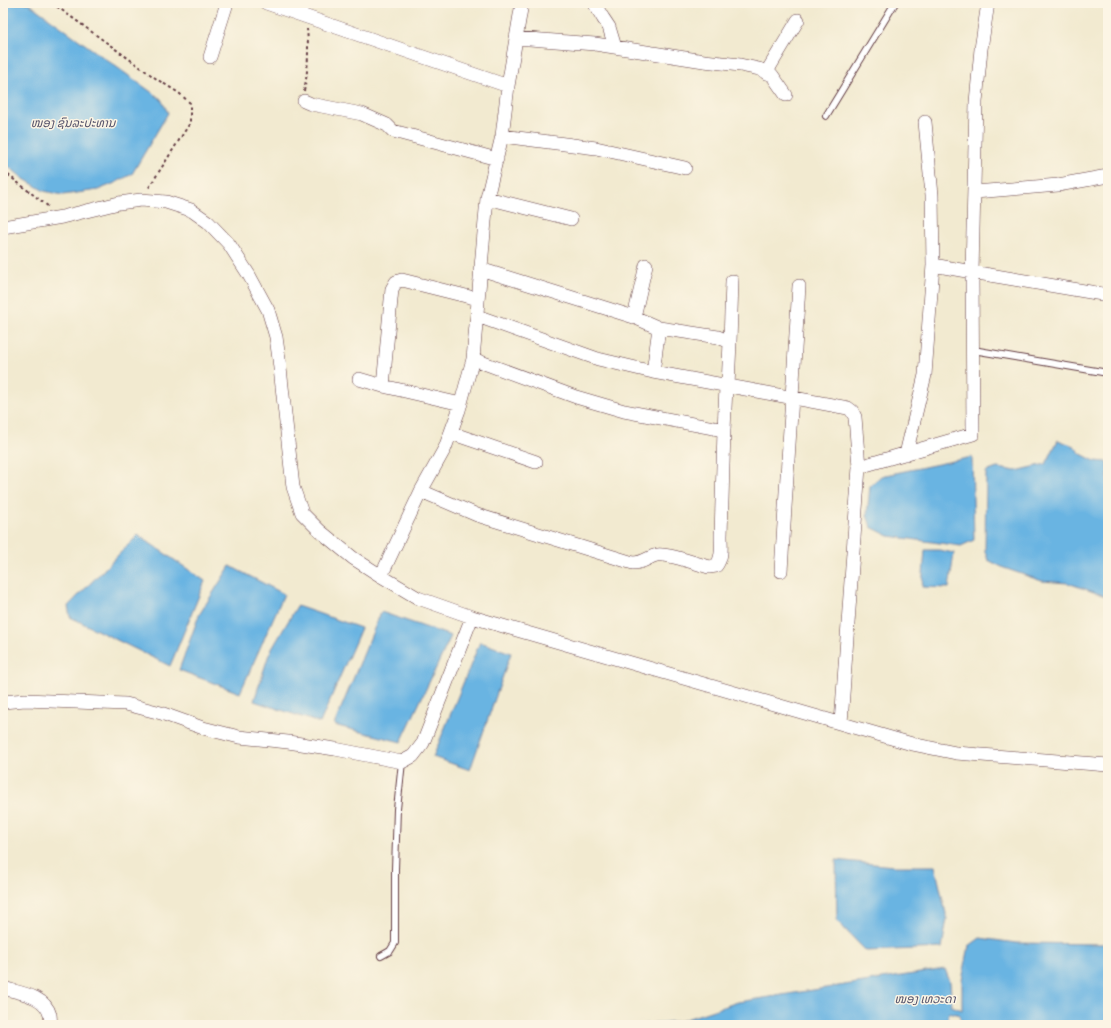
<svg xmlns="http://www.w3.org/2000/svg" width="1111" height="1028" viewBox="0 0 1111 1028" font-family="Pangolin,'Noto Sans Lao',sans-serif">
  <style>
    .water { fill: #69b4e2; stroke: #5a6a86 }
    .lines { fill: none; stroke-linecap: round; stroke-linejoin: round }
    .lane-casing { stroke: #633d44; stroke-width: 8 }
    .street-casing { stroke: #633d44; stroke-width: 14 }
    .path { stroke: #633d44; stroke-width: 2; stroke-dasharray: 3 3; stroke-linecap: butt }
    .lane { stroke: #fff; stroke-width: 6 }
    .street { stroke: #fff; stroke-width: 13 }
    .labels { text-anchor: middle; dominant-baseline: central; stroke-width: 3; stroke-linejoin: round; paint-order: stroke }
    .water-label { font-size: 12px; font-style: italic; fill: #55536b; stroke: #fcf5e5 }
  </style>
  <rect width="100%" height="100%" fill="#fcf5e5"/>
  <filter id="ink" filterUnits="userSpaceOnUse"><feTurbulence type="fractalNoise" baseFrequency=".025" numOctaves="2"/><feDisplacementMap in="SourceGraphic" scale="8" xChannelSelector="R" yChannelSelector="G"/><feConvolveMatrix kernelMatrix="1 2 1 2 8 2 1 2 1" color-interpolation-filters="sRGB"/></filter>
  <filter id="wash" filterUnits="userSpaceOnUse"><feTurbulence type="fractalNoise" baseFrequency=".012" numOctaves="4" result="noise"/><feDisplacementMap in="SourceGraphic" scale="16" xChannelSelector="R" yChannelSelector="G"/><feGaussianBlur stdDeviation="0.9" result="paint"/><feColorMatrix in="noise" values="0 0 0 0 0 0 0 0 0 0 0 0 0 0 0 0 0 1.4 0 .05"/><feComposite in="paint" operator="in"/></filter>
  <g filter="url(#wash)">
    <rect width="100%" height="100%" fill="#f2ead0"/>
    <!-- water -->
    <path class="water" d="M3,3H28L161,99L168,113L132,174L115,183L98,190L63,195L44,191L24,179L3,162Z
      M1058,440L1074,446L1081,454L1095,461L1108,462V597L1068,583L1042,581L1004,568L988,560L985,552L986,472L997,468L1016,471L1046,464Z
      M972,457L974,540L961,546L889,536L871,527L867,515L870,486L881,476Z
      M138,535L205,581L170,666L70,617L68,606Z
      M925,550H939L954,553L949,588L922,587Z
      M230,566L284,594L240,693L179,670L199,615Z
      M297,606L361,628L320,723L254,701L269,654Z
      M381,612L451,636L401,742L334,725Z
      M480,642L511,653L470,770L433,757Z
      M836,860L893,866H935L947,918L942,948L866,951L837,921Z
      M980,938L1016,943L1108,944V1025H962L960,1015L949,1012L948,1018V1025H641L646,1024L680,1021L738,1002L945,969L950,982L952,1006L962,1010V980L969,946Z"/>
  </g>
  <g filter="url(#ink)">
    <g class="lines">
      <defs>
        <path id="lane" d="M826,116L895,3
          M973,350L1108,373
          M381,956L390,951L395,943V869L397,809L402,762"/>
        <path id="street" d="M266,3L508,86
          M594,3L603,18L609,27L615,47
          M516,38L595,44L704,61L740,65L759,69L772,75L786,95
          M210,57L227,3
          M766,73L798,20
          M304,101L311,104L362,114L387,125L393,131L497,159
          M502,136L596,148L685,168
          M975,192L1058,185L1108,176
          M487,198L571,219
          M3,227L62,217L119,203L141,200L166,202L191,210L208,222L229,244L249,275L268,310L276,337L279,359L293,487L302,513L320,531L353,558L381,576L418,598L472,617L912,744L956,753L1108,765
          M933,265L972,272L1108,295
          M480,269L634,317L659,328L718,337L730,342L728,386
          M477,316L598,359L653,372L848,408L852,411L855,417L859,467L841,723
          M634,317L646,265
          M730,342L732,281
          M473,359L576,397L624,411L724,430
          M653,372L659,328
          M359,379L383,386L461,404
          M383,386L392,289L396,282L402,280L478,299
          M451,433L536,462
          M906,454L925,375L933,265L932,195L925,122
          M859,467L973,434L972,272L976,102L981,49L988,3
          M421,491L477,515L633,563C644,563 648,557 657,555C666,553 698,564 709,567L716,566C723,557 721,547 721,536L724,430L726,387
          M781,571L799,286
          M381,576L421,491L445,448L459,410L473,359L487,198L502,136L508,86L522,3
          M3,702L25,700L126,704L161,713L203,728L239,737L288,742L335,749L402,762L413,756L423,743L472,617
          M3,988C19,993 45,995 50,1015C51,1018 50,1022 50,1025"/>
      </defs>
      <!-- lane casing -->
      <use href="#lane" class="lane-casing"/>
      <!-- street casing -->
      <use href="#street" class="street-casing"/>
      <!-- path -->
      <path class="path" d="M52,3L158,80L179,93L190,103V123L148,189
        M304,91C308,72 309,49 307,29
        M3,171L49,207"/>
      <!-- lane -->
      <use href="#lane" class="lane"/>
      <!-- street -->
      <use href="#street" class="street"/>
    </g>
  </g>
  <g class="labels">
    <!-- water labels -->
    <g class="water-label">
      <text x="73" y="123">ໜອງ ຊົນລະປະທານ</text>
      <text x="925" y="999">ໜອງ ເທວະດາ</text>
    </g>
  </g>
  <!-- margin -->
  <rect width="1111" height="1028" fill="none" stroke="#fcf5e5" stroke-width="16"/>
</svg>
